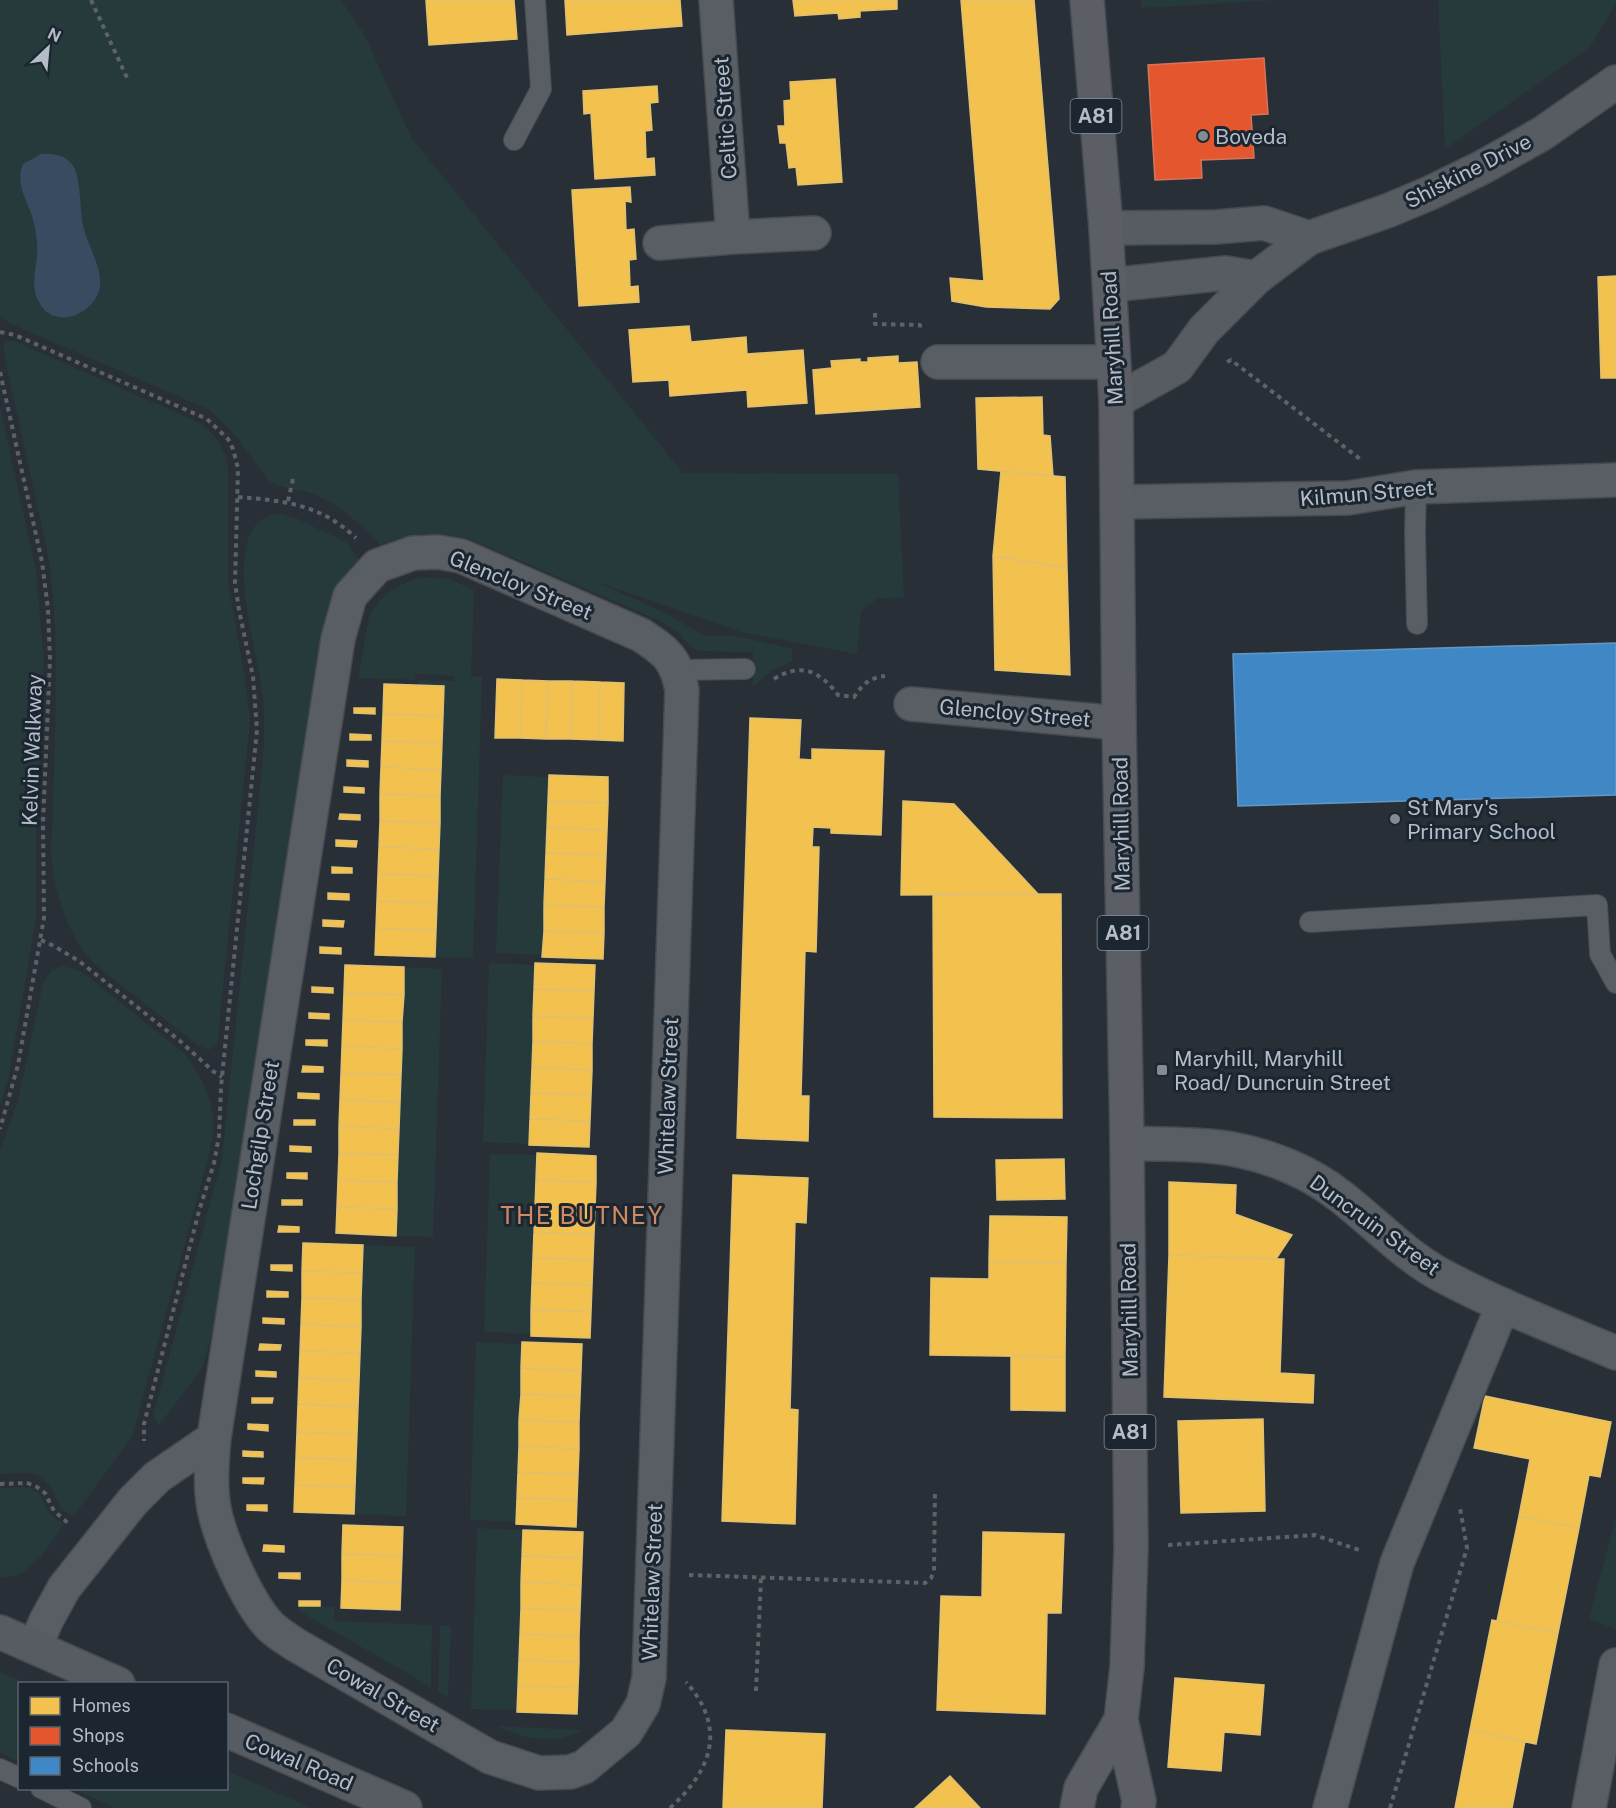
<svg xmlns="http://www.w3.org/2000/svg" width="1616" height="1808" viewBox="0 0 1616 1808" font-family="'Public Sans',sans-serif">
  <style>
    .green { fill: #26393b }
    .water { fill: #384b60 }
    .homes { fill: #f2c14e; stroke: #dfc072; stroke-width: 1.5 }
    .shops { fill: #e4572e; stroke: #d5755c; stroke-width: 1.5 }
    .schools { fill: #3f88c5; stroke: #6298c6; stroke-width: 1.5 }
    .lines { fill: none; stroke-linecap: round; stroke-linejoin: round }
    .lane-casing { stroke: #474b50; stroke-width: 22 }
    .street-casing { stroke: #474b50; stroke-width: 36 }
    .secondary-casing { stroke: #474b50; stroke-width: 36 }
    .primary-casing { stroke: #474c52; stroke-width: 36 }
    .path { stroke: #5c6267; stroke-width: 4; stroke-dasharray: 4.5 4.5; stroke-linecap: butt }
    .lane { stroke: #585e63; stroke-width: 20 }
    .street { stroke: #585e63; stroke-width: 33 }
    .secondary { stroke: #575c62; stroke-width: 33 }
    .primary { stroke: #5b5f65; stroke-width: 33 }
    .poi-dot { fill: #838b94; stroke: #1c2630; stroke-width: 2 }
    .labels { text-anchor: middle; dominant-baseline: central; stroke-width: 6; stroke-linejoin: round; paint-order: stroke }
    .shield { fill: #1c2630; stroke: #868f9a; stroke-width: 1.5 }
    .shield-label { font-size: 20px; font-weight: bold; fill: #b3bcc7 }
    .street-label { font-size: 21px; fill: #b3bcc7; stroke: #1c2630 }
    .poi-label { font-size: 21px; fill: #b3bcc7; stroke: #1c2630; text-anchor: start }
    .quarter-label { font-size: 24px; letter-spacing: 1.5px; fill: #d18b64; stroke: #1c2630 }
  </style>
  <rect width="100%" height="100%" fill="#292f36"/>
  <!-- green -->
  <path class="green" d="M0,0H341L364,34L411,137L683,473L898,474L904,597L877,599L861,611L857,654L741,632L595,581L661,611L706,636H737L792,649V662L772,670L753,687V652L697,651L689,645L678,632L658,620L467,538C437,532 408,532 380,545C361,525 339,504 313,494C299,488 280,489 269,481L236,436L210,410L9,323L0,315Z
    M1141,0H1280L1141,8Z
    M1438,0H1616V4L1590,47L1445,149Z
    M7,341H14L198,422C216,434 225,448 228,468V583L245,678L250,720L218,1037L217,1043L209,1050L199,1046L99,968C69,941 53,892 51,851C53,812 54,772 55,732C56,669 58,607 46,545L3,350L4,344Z
    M0,407L36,570L44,664L36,813V919L9,1075L0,1106Z
    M282,514L296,518L347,543L360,561C340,579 330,597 325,623L217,1316L202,1369L159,1425L153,1416L222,1159L262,768C264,742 266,715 262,690C258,653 213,514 282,514Z
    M423,577L449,579L474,590L471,676L482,677L473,958L435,957L444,687L419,686V680L454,681L455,676L415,674L416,680L358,678L369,617C380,595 399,583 423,577Z
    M503,775L548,777L543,955L496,953Z
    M489,963L535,965L529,1144L483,1142Z
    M64,966L82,972L185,1054C192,1063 197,1072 202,1082C217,1111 215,1129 208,1159L132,1437L73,1517L61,1508L50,1485L39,1476L26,1473L0,1474V1150L18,1101L43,983L51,970Z
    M404,967L442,969L433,1237L396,1236Z
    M490,1154L537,1155L531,1334L484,1332Z
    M363,1245L415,1247L406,1516L354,1514Z
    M476,1342L522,1344L516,1522L470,1520Z
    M23,1487C46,1491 40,1502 52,1516C56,1519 61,1522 64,1524L42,1556L19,1575L0,1578V1488Z
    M1616,1517V1629L1589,1619Z
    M477,1528L523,1530L517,1710L471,1709Z
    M299,1606L334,1607V1621L432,1625L431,1687L299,1611Z
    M440,1626H451L448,1698L438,1692Z
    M0,1672L26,1683L20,1684L19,1762L0,1753Z
    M497,1726L582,1730C554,1745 524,1740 497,1726Z
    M227,1771L312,1808H115L74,1789L226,1788Z"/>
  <!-- water -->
  <path class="water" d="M41,154C51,153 64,155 71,163C82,175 79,208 83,225C87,245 105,271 99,291C91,316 53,330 39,302C31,289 35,272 37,257C38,244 36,229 32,216C26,198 15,183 23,164Z"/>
  <!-- homes -->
  <path class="homes" d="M426,0H514L517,39L429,45Z
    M565,0H680L682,26L567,35Z
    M793,0H897V9L860,11V17L839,19L838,13L795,16Z
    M961,0H1034L1059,299L1050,309L986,307L952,301L950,278L984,281Z
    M835,79L842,182L798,185L796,167L789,168L786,143H780L778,126H785L784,101L791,100L790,82Z
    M657,86L658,102L650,103L652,130L645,131L646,159L654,158L655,175L595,179L591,113L584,114L583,91Z
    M630,187L631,202L625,201L626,230L634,229L636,259L629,260L630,287L638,286L639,302L579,306L572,190Z
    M1616,276V378H1601L1598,277Z
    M689,326L691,342L746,337L747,354L803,350L807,403L748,407L747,390L670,396L669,380L633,382L629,330Z
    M898,356V363L917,362L920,407L816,414L813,370L832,368L831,361L860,359V362H868V358Z
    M1042,397L1043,435L1050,436L1053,476L978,469L976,398Z
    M1001,471L1065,477L1067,568L993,556Z
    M993,556L1067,568L1070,675L995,670Z
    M497,679L522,680L520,738H495Z
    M522,680L548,681L546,739L520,738Z
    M548,681H572L571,739H546Z
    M572,681L600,682L599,740L571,739Z
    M600,682L624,683L623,741L599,740Z
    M384,684L444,686L443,716L383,714Z
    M354,708H375V714L354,713Z
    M383,714L443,716L442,743L382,741Z
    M750,718L801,720L799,759L812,760V749L884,751L881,835L831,833V828L813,827L812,847H819L816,952L805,951L801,1096H809L808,1141L737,1138Z
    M350,734L371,735V740H350Z
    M382,741L442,743L441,770L381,767Z
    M347,760L368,761V767L347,766Z
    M381,767L441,770L440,796L380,794Z
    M549,775L608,777V803L548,801Z
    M344,787L364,788V793L344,792Z
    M380,794L440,796V823L380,821Z
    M548,801L608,803L607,830L547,827Z
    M903,801L954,804L1038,894L901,895Z
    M340,814L360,815V820L339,819Z
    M380,821L440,823L439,849L379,847Z
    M547,827L607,830L606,855L546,853Z
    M336,840L357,841L356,847L336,846Z
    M379,847L439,849L438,876L378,874Z
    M546,853L606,855L605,882L545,879Z
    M332,867L352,868V873H332Z
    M378,874L438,876L437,903L377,901Z
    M545,879L605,882L604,907L544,905Z
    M328,893L349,894V900L328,899Z
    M933,894H1061L1062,1118L934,1117Z
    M377,901L437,903L436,930L376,928Z
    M544,905L604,907V933L544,931Z
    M323,920L344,921L343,927L323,926Z
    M376,928L436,930L435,957L375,955Z
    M544,931L604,933L603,959L542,957Z
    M320,947L341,948V954L320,953Z
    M535,963L595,965L594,991L534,989Z
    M345,965L404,967V995L344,993Z
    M312,987L333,988V993L312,992Z
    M534,989L594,991L593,1018L533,1016Z
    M344,993L404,995L402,1022L343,1020Z
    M309,1013L329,1014V1019L309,1018Z
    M533,1016L593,1018L592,1044L533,1041Z
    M343,1020L402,1022V1049L342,1046Z
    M306,1040H327V1046L306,1045Z
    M533,1041L592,1044V1070L532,1067Z
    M342,1046L402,1049L401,1075L341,1073Z
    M303,1066L323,1067V1072H302Z
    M532,1067L592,1070L591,1095L531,1093Z
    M341,1073L401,1075L400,1102L340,1100Z
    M298,1093L319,1094V1099L298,1098Z
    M531,1093L591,1095L590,1121L530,1119Z
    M340,1100L400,1102L399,1129L339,1126Z
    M530,1119L590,1121L589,1147L529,1145Z
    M294,1120H315V1125H294Z
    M339,1126L399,1129L398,1155L339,1153Z
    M290,1146L311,1147V1152L290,1151Z
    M339,1153L398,1155L397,1182L338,1180Z
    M537,1153L596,1156V1182L536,1180Z
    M1064,1159L1065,1199L997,1200L996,1160Z
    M287,1173H307V1179L287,1178Z
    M733,1175L808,1178L806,1223L795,1222L790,1409L798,1410L795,1524L722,1521Z
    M338,1180L397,1182V1209L337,1207Z
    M536,1180L596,1182L595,1209L535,1206Z
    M1169,1182L1236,1185L1235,1214L1292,1235L1276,1259L1169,1255Z
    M282,1200H302V1205H282Z
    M535,1206L595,1209L594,1234L534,1232Z
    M337,1207L397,1209L396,1236L336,1233Z
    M990,1216L1067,1217L1066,1263L989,1262Z
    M279,1226L299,1227V1232H278Z
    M534,1232L594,1234L593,1260L533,1258Z
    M303,1243L363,1245L362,1273L302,1271Z
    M1169,1255L1284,1259L1280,1373L1314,1375L1313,1403L1164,1397Z
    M533,1258L593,1260L592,1285L532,1283Z
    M989,1262L1066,1263L1065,1357L930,1355L931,1278L989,1279Z
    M271,1265H292V1271L271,1270Z
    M302,1271L362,1273L361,1300L302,1298Z
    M532,1283L592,1285L591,1312L531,1310Z
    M267,1291L288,1292V1297H267Z
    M302,1298L361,1300V1327L301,1324Z
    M531,1310L591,1312L590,1338L531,1336Z
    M263,1318L284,1319V1324L263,1323Z
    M301,1324L361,1327L360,1353L300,1351Z
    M522,1342L582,1344L581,1371L521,1368Z
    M260,1344L281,1345L280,1350H259Z
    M300,1351L360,1353L359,1381L299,1378Z
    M1011,1356L1065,1357V1411L1011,1410Z
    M521,1368L581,1371L580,1397L521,1394Z
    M256,1371L276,1372V1377L256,1376Z
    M299,1378L359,1381L358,1407L298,1404Z
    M521,1394L580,1397L579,1422L519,1420Z
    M1485,1396L1611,1422L1600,1477L1589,1475L1579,1528L1519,1516L1530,1459L1474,1448Z
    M252,1398H273L272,1403H252Z
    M298,1404L358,1407L357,1434L297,1432Z
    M1263,1419L1265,1511L1181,1513L1178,1421Z
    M519,1420L579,1422V1449L519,1446Z
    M248,1424L268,1425V1431L248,1429Z
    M297,1432L357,1434L356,1460L296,1458Z
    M519,1446L579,1449L578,1474L518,1472Z
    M243,1451L263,1452V1457L243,1456Z
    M296,1458L356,1460L355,1487L295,1485Z
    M518,1472L578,1474L577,1500L517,1498Z
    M243,1478H264L263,1484L243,1483Z
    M295,1485L355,1487L354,1514L294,1512Z
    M517,1498L577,1500L576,1527L516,1524Z
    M247,1505H267V1511L247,1510Z
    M1519,1516L1579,1528L1558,1633L1497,1621Z
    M343,1525L403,1527L402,1556L342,1554Z
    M523,1530L583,1532L582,1558L522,1556Z
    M983,1532L1064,1534L1061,1613H1047L1045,1714L937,1710L941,1596L982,1597Z
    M264,1545L284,1546V1552L263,1551Z
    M342,1554L402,1556L401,1583L342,1580Z
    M522,1556L582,1558L581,1585L521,1582Z
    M279,1573H300V1579L279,1578Z
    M342,1580L401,1583L400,1610L341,1608Z
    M521,1582L581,1585L580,1610L521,1608Z
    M299,1601H320V1606H299Z
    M521,1608L580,1610L579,1637L520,1634Z
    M1492,1620L1558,1633L1536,1744L1470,1730Z
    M520,1634L579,1637V1662L519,1660Z
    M519,1660L579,1662L578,1688L518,1686Z
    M1175,1678L1264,1685L1260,1735L1224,1732L1221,1771L1168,1767Z
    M518,1686L578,1688L577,1714L517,1712Z
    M726,1730L825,1734L822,1808H723Z
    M1470,1730L1525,1741L1512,1808H1455Z
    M950,1776L980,1808H915Z"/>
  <!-- shops -->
  <path class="shops" d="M1264,58L1268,114L1251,115L1254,158L1201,160L1202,178L1155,180L1148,65Z"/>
  <!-- schools -->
  <path class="schools" d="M1616,643V795L1238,806L1233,654Z"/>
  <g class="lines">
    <defs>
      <path id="lane" d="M514,140L541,89L535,0
        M1416,487L1415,534L1417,624
        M678,670L745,669
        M1310,922L1597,905L1600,954L1616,983
        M0,1769L20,1778
        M41,1788L81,1808"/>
      <path id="street" d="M716,0L733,237
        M660,243L733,237L814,233
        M938,362H1113
        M1118,502L1348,498L1416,487L1616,480
        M911,704L1119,723
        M1127,1143C1160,1145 1200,1143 1232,1149C1270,1156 1310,1172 1340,1196C1374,1222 1403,1254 1441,1275C1497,1305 1557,1328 1616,1353
        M35,1647L46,1621L64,1588L133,1501L157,1477L214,1438L338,639L350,596L377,566L413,553L438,552L461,556L641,635C667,652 676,659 682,690L649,1678L643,1704L626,1732L584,1767L570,1772L539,1773L490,1757L296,1645C287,1639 277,1633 270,1626C247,1602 217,1534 213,1502C210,1481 212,1459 214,1438
        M1330,1808L1397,1563L1503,1305
        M1589,1808L1616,1665"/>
      <path id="secondary" d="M1106,228L1216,227L1264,223L1309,238
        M1110,285L1226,273L1256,278
        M1116,401L1177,367L1204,330L1256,278L1309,238L1387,211L1430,193L1483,167L1543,133L1616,82
        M0,1632L118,1684
        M226,1730L405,1808"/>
      <path id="primary" d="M1087,0L1106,228L1116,401L1119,723L1127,1143L1131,1548L1127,1667L1121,1720L1139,1801L1138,1808
        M1077,1808L1081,1788L1121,1720"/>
    </defs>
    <!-- lane casing -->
    <use href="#lane" class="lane-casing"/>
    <!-- street casing -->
    <use href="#street" class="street-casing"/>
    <!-- secondary casing -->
    <use href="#secondary" class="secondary-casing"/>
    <!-- primary casing -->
    <use href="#primary" class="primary-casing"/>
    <!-- path -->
    <path class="path" d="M91,0L128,80
      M875,313V324L920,325V331
      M0,332L15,335L207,419L228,439L233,449L238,468L235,583L239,610L253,677L257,730L221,1087L219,1136L214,1163L199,1211L144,1424V1441
      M1227,362L1231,360L1360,459
      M0,372L42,562L48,609L50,659L43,823L44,918L18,1065L0,1129
      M238,497C285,501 320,504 356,538
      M288,501L293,479
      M774,679C801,662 820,671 838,695L854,697C863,684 869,678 885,676
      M41,940L54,946L79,961L180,1041L214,1072L222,1077
      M0,1484L27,1483L37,1487L45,1493L54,1511L68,1523
      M1168,1545L1315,1535L1362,1551
      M689,1575L925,1583L931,1578L934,1571L935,1490
      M756,1691L761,1578
      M670,1808C712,1770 727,1728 686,1682
      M1390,1808L1467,1548L1460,1508"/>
    <!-- lane -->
    <use href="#lane" class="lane"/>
    <!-- street -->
    <use href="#street" class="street"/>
    <!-- secondary -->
    <use href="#secondary" class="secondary"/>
    <!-- primary -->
    <use href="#primary" class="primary"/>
  </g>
  <!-- markers -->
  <g class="poi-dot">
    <circle cx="1203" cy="136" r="6"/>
    <circle cx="1395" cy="819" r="6"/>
    <rect x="1156" y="1064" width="12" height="12" rx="3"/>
  </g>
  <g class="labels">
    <!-- shield labels -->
    <g class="shield">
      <rect x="1070.5" y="99" width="51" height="34" rx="4.5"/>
      <rect x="1097.5" y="916" width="51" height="34" rx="4.5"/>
      <rect x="1104.5" y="1415" width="51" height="34" rx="4.5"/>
    </g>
    <g class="shield-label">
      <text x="1096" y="116">A81</text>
      <text x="1123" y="933">A81</text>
      <text x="1130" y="1432">A81</text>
    </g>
    <!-- street labels -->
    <g class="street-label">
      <text transform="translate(725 118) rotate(-94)">Celtic Street</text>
      <text transform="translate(1468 171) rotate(-27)">Shiskine Drive</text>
      <text transform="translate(1112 338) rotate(-93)">Maryhill Road</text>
      <text transform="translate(1367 493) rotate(-5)">Kilmun Street</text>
      <text transform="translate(521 585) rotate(22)">Glencloy Street</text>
      <text transform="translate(1015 713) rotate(5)">Glencloy Street</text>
      <text transform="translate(32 750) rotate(-88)">Kelvin Walkway</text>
      <text transform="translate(1121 824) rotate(-91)">Maryhill Road</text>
      <text transform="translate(668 1096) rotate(-88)">Whitelaw Street</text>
      <text transform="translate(260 1135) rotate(-81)">Lochgilp Street</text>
      <text transform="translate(1375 1225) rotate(36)">Duncruin Street</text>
      <text transform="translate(1129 1310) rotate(-91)">Maryhill Road</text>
      <text transform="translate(652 1582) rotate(-88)">Whitelaw Street</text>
      <text transform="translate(383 1695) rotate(30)">Cowal Street</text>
      <text transform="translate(299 1762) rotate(23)">Cowal Road</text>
    </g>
    <!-- poi labels -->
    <g class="poi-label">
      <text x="1215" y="136">Boveda</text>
      <text x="1407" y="807">St Mary's<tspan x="1407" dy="24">Primary School</tspan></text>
      <text x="1174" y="1058">Maryhill, Maryhill<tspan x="1174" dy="24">Road/ Duncruin Street</tspan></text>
    </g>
    <!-- quarter labels -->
    <g class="quarter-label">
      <text x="582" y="1215">THE BUTNEY</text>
    </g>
  </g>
  <!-- legend -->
  <rect x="18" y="1682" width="210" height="108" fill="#1c2630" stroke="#58626c" stroke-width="1.5"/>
  <rect x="30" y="1697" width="30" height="18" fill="#f2c14e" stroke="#58626c" stroke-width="1.5"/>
  <text x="72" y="1712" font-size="18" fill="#b3bcc7">Homes</text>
  <rect x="30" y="1727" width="30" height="18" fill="#e4572e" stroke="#58626c" stroke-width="1.5"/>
  <text x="72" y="1742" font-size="18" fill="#b3bcc7">Shops</text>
  <rect x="30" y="1757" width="30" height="18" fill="#3f88c5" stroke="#58626c" stroke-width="1.5"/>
  <text x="72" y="1772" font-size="18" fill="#b3bcc7">Schools</text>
  <!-- north arrow -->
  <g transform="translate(48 48) rotate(26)" stroke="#1c2630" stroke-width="4.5" paint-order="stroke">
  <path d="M0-4.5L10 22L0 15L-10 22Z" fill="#b3bcc7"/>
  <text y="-9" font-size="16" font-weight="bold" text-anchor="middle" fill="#b3bcc7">N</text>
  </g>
</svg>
